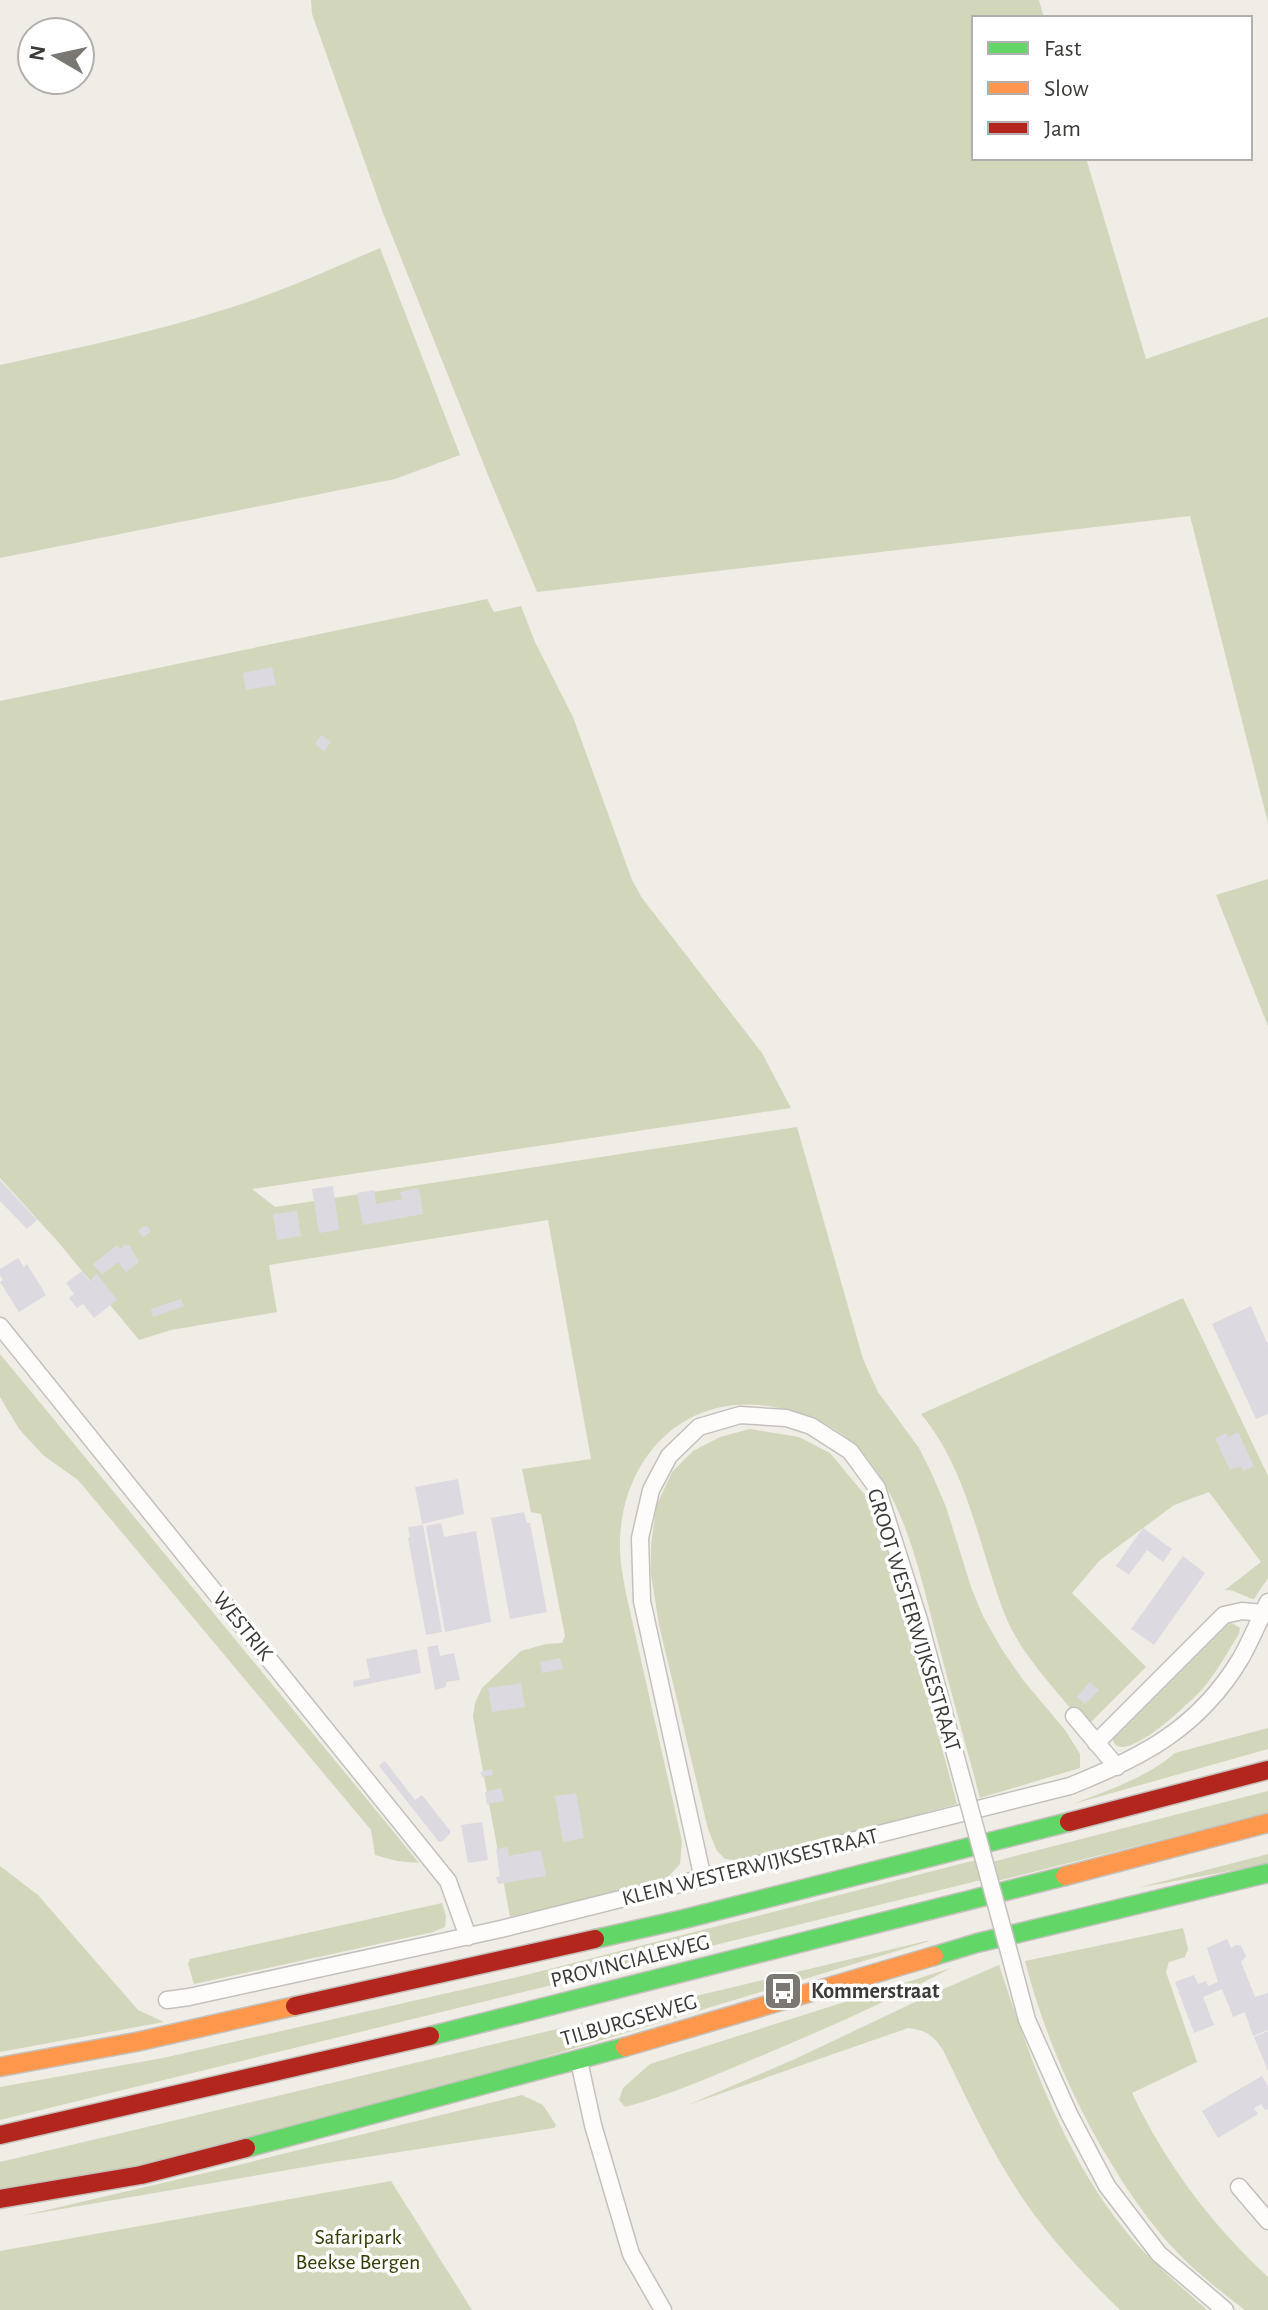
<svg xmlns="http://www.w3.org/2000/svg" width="1268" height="2310" viewBox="0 0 1268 2310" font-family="'Alegreya Sans',sans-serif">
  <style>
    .green { fill: #d2d7bb }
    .building { fill: #ddd9e0 }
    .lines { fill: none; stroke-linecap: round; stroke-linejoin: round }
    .street-casing { stroke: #c4c1bd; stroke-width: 19 }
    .fast-casing { stroke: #c4c1bd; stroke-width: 21 }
    .slow-casing { stroke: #c4c1bd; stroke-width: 21 }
    .jam-casing { stroke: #c4c1bd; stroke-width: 21 }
    .street { stroke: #fdfcfb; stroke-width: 16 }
    .fast { stroke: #63d668; stroke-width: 18 }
    .slow { stroke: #ff974d; stroke-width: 18 }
    .jam { stroke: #b3261e; stroke-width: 18 }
    .street-bridge-casing { stroke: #c4c1bd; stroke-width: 19; stroke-linecap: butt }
    .street-bridge { stroke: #fdfcfb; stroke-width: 16 }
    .labels { text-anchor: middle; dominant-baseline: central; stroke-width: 7; stroke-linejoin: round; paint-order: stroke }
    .street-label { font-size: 22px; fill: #3c3a36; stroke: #fff }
    .poi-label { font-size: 22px; font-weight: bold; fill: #3c3a36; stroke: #fff; text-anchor: start }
    .park-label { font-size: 22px; fill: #343e06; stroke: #fff }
  </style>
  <rect width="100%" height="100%" fill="#f0ece6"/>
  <!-- green -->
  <path class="green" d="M311,0H1039L1044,18H974V158H1086L1146,359L1268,317V823L1190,516L537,592L490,480L383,213L312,14Z
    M380,248L460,455L395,479L0,558V365C75,348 152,333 226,309C278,293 329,270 380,248Z
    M487,599L494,612L521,606L535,642L573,717L632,880L642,898L762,1053L791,1108L252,1189L275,1207L797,1127L863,1359L878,1392L919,1448L932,1474L946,1507L972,1590L983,1616L1001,1648L1023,1680L1065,1730L1080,1754V1768L980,1798C966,1745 951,1692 937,1639C920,1575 906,1500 859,1449C837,1426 810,1415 779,1408C691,1389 625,1450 620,1538C619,1558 623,1578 627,1598L682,1841L680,1864L668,1877L636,1887L510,1917L473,1717L475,1703L482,1688L521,1651L546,1644L562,1643L565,1636L541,1514L531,1512L522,1469L591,1459L548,1220L269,1265L277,1312L171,1330L139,1340L59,1243L0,1178V701Z
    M1268,879V1026L1216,895Z
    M1183,1298L1268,1476V1578L1254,1599C1244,1597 1235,1589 1225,1590L1261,1562L1209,1492L1174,1505L1100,1560L1072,1593L1146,1667L1089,1724H1083C1056,1689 1022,1657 1005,1615C979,1548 968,1470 921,1414Z
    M0,1354L384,1820L419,1863L397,1861L375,1855L371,1830L78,1480L44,1456L19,1429L0,1397Z
    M750,1429L799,1437L830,1453L865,1495L891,1560L957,1804L745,1861L725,1859L717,1851L708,1829L659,1625L651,1574V1546L656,1507L672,1472L693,1451L720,1437Z
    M1225,1619L1240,1628L1239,1634C1228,1651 1218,1670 1205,1686C1195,1698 1130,1761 1115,1744C1111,1740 1113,1732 1114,1726Z
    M1268,1728V1749L1073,1804C1108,1790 1146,1778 1175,1753Z
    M1268,1791V1813L1001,1880L977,1881L0,2120V2087L163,2058L518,1977L972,1861H996Z
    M1268,1854V1864L1137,1888L1141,1887Z
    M0,1866L38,1895L138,2010L164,2022L0,2052Z
    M442,1903L446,1916L445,1927L433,1932L194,1984L188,1964L190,1959Z
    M1183,1928L1188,1949L1185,1957L1169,1962L1166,1972L1197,2062L1132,2093C1165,2163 1211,2224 1268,2277V2310H1245C1215,2287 1183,2262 1159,2232C1098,2156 1049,2055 1025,1961Z
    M926,1941H930L466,2081L117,2171L0,2193V2162Z
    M999,1965C1029,2056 1063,2153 1124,2229C1148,2259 1178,2284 1207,2310H1120C1079,2270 1039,2227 1009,2177C984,2137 964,2093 943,2050C933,2035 926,2030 908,2028L688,2105L795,2059L934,1993Z
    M951,1968C887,2002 823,2030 756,2058C713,2076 670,2095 625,2107L619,2100L623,2088L650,2064Z
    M522,2095L543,2105L556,2125L554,2128L322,2164L21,2216L218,2170Z
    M391,2181L472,2310H0V2251Z"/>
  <!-- building -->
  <path class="building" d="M272,667L276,685L246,690L243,673Z
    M321,735L331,742L324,751L315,744Z
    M0,1180L37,1220L27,1229L0,1201Z
    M333,1186L339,1230L319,1233L312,1189Z
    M419,1188L423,1214L363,1225L357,1193L374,1190L376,1204L402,1199L400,1192Z
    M297,1211L301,1236L277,1240L273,1214Z
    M146,1225L151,1231L143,1237L138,1231Z
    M117,1245L120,1249L125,1245H129L139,1262L126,1272L118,1262L102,1275L93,1264Z
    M18,1258L24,1267L27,1264L46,1295L19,1312L0,1282L3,1280L0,1275V1269Z
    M82,1271L89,1281L97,1274L117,1300L94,1318L83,1304L77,1308L69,1298L74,1294L66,1283Z
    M181,1299L184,1306L153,1317L151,1309Z
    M1251,1306L1268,1345V1414L1256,1419L1212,1324Z
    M1238,1432L1254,1466L1243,1471L1241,1466L1230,1470L1215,1438L1226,1433L1228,1437Z
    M458,1479L464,1514L422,1524L415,1487Z
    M524,1512L527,1523H530L547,1612L510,1619L491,1518Z
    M441,1523L444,1537L476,1531L491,1622L445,1632L426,1526Z
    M423,1525L442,1632L426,1635L408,1538L410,1537L408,1527Z
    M1143,1528L1172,1549L1163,1562L1147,1550L1129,1575L1116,1566Z
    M1183,1556L1205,1573L1154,1645L1131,1629Z
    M438,1645L440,1656L454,1653L460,1680L446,1682V1687L435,1690L427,1647Z
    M417,1649L421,1673L354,1687L353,1681L370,1678L366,1659Z
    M560,1658L563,1669L542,1673L540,1662Z
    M1090,1682L1099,1690L1085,1704L1077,1697Z
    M521,1683L525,1707L492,1712L488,1688Z
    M385,1761L415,1800L422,1795L451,1832L443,1841L439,1842L379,1766Z
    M492,1769L493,1775L482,1777L480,1772Z
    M501,1788L504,1801L487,1804L485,1792Z
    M576,1793L584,1838L563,1842L555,1796Z
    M482,1822L488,1860L468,1863L461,1825Z
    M508,1847L509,1856L541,1850L546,1876L498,1884L496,1877L500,1876L496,1849Z
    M1227,1939L1231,1948L1236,1945L1241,1946L1246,1956L1241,1962L1255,1997L1268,1993V2030L1253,2036L1245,2012L1233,2017L1222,1989L1203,1997L1214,2025L1194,2033L1175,1982L1194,1975L1198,1984L1206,1981L1208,1986L1218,1982L1207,1948Z
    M1268,2031V2071L1254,2037Z
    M1262,2076L1268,2086V2109L1265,2110L1261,2104L1254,2108L1258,2114L1218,2138L1202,2111Z"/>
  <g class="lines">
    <defs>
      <path id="street" d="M0,1326L448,1881L468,1937
        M1074,1716L1117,1767
        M1096,1743L1224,1615L1242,1611L1263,1613
        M703,1879L642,1601L640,1538L651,1490L669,1456L699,1427L740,1415L786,1418L811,1426L850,1451L877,1488L919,1620L953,1746
        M1012,1963L1027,2020L1069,2114L1107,2186L1159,2254L1225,2310
        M167,2000L189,1997L501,1929L1070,1786C1143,1757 1199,1728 1241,1658C1251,1640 1259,1621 1268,1602
        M579,2061L593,2125L631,2254L663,2310
        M1239,2187L1268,2221"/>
      <path id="fast" d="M595,1939L684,1919L1069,1822
        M934,1956L977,1943L1268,1873
        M430,2036L1065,1876
        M246,2148L625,2047"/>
      <path id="slow" d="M1065,1876L1268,1823
        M625,2047L934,1956
        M0,2067L136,2042L295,2006"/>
      <path id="jam" d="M1069,1822L1268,1770
        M295,2006L595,1939
        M0,2135L430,2036
        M0,2199L141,2175L246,2148"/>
    </defs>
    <!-- street casing -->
    <use href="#street" class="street-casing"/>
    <!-- fast casing -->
    <use href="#fast" class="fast-casing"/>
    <!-- slow casing -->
    <use href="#slow" class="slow-casing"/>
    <!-- jam casing -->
    <use href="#jam" class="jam-casing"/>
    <!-- street -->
    <use href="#street" class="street"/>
    <!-- fast -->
    <use href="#fast" class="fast"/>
    <!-- slow -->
    <use href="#slow" class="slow"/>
    <!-- jam -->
    <use href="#jam" class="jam"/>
    <defs>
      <path id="street-bridge" d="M953,1746L1012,1963"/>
    </defs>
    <!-- street-bridge casing -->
    <use href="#street-bridge" class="street-bridge-casing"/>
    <!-- street-bridge -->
    <use href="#street-bridge" class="street-bridge"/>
  </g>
  <!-- icons -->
  <defs>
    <symbol id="bus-square" viewBox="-11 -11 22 22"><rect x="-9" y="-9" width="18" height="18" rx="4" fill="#7b7874" stroke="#fff"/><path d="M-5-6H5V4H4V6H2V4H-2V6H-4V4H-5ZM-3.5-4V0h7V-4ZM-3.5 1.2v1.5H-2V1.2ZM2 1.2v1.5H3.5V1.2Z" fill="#fff"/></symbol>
  </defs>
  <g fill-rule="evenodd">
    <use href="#bus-square" x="761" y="1969" width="44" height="44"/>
  </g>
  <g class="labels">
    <!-- street labels -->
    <g class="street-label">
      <text transform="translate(914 1620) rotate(73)">GROOT WESTERWIJKSESTRAAT</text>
      <text transform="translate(243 1626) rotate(51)">WESTRIK</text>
      <text transform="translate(750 1867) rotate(-14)">KLEIN WESTERWIJKSESTRAAT</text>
      <text transform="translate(630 1961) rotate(-14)">PROVINCIALEWEG</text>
      <text transform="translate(629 2020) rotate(-16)">TILBURGSEWEG</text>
    </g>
    <!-- poi labels -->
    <g class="poi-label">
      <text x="811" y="1991">Kommerstraat</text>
    </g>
    <!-- park labels -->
    <g class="park-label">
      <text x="358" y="2237">Safaripark<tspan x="358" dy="25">Beekse Bergen</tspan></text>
    </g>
  </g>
  <!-- legend -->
  <rect x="972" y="16" width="280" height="144" fill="#ffffff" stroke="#b1b0af" stroke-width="2"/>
  <rect x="988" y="42" width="40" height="12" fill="#63d668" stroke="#b1b0af" stroke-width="2"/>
  <text x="1044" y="56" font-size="24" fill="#3c3a36">Fast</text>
  <rect x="988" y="82" width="40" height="12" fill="#ff974d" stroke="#b1b0af" stroke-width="2"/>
  <text x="1044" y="96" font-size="24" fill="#3c3a36">Slow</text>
  <rect x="988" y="122" width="40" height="12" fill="#b3261e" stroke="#b1b0af" stroke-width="2"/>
  <text x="1044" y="136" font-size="24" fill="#3c3a36">Jam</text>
  <!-- north arrow -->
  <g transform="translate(56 56) rotate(279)"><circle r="38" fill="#ffffff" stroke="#b1b0af" stroke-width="2"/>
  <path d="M0-6L14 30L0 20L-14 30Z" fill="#7b7874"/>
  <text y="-12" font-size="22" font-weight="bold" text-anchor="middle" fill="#3c3a36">N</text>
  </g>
</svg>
